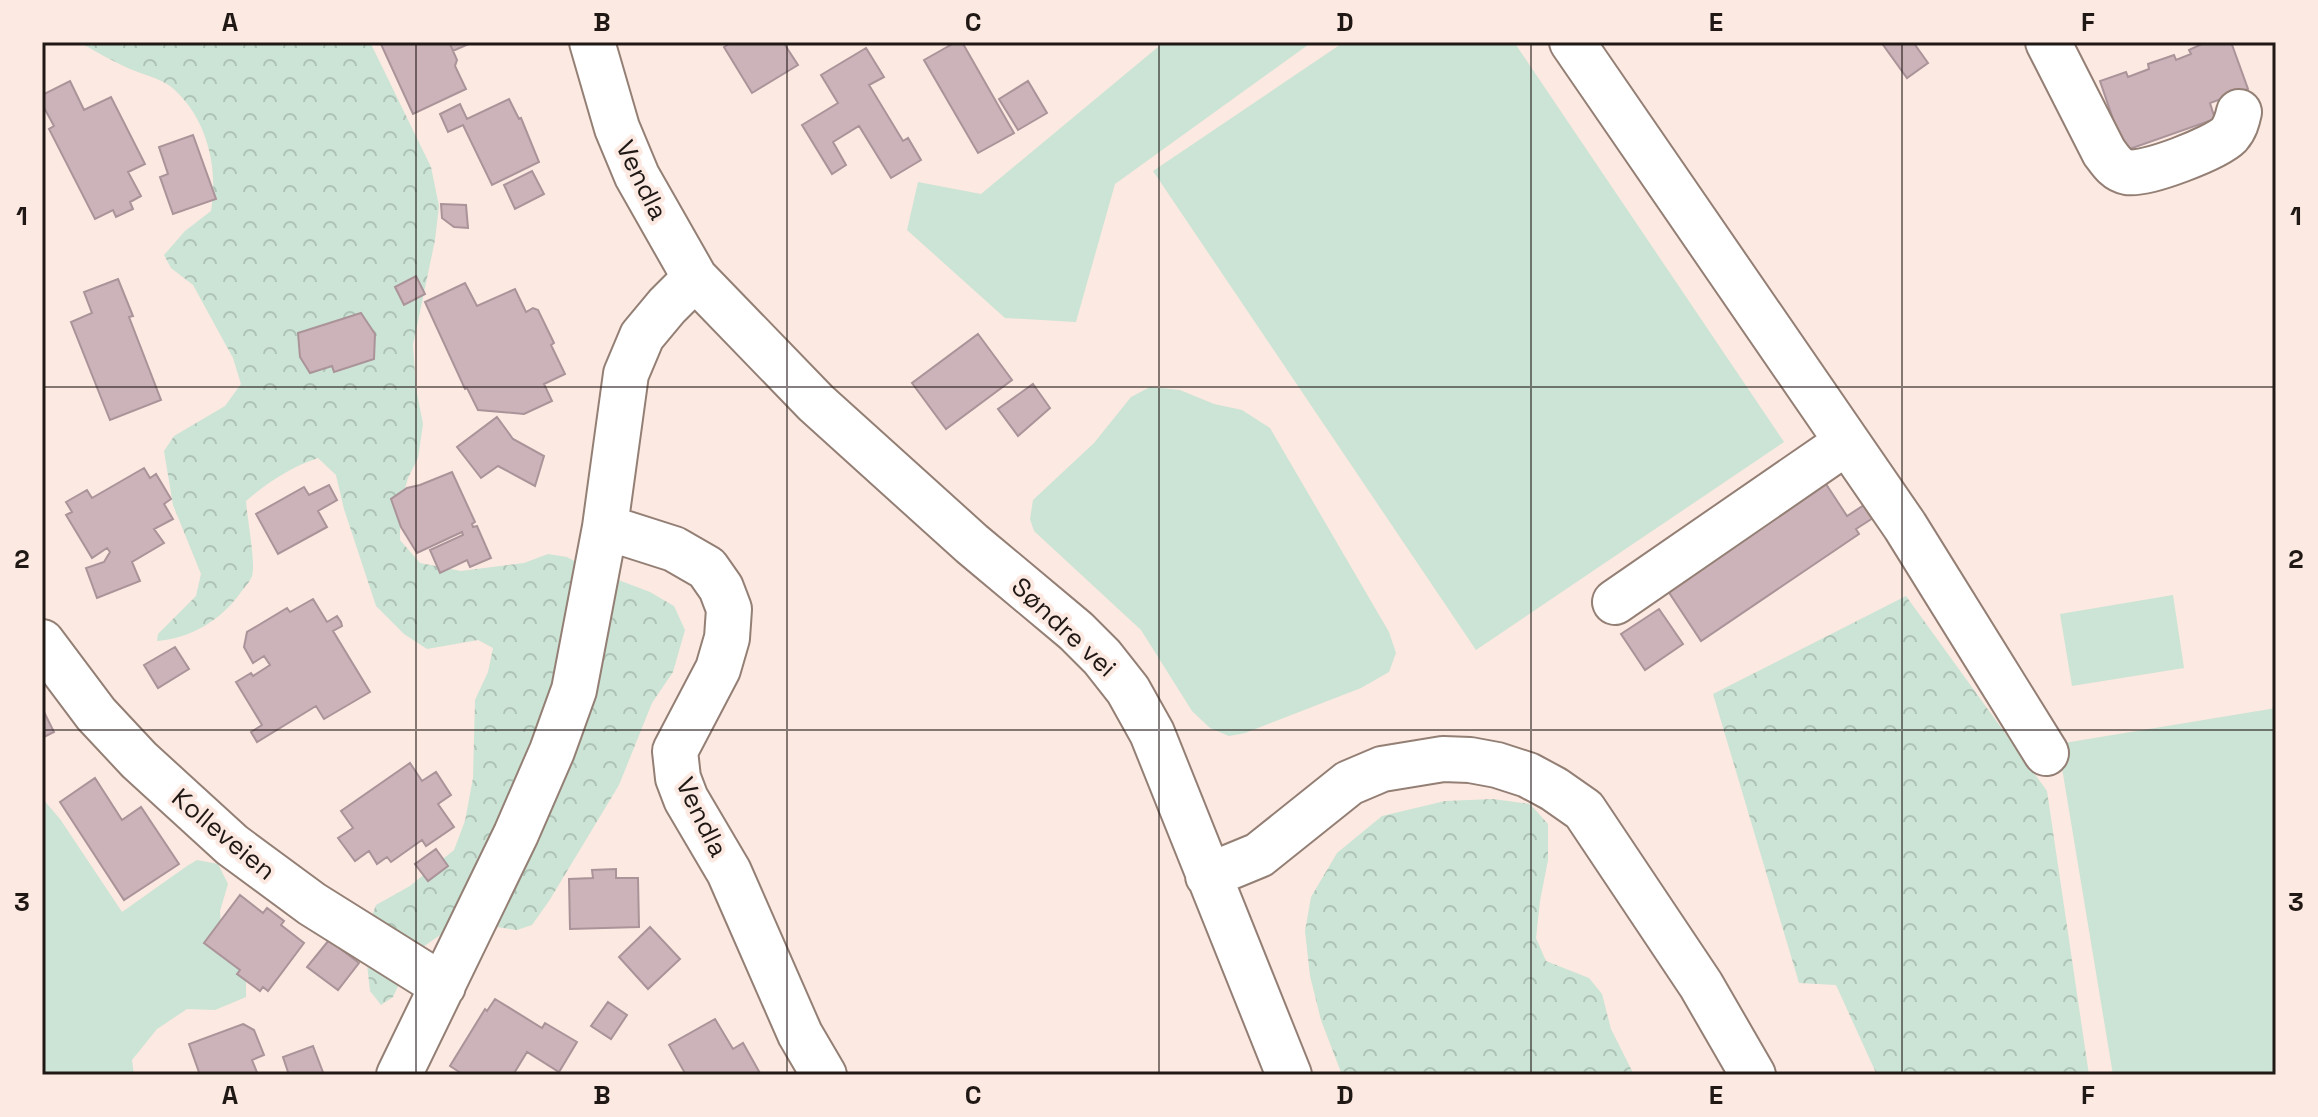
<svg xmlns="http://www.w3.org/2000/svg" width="2318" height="1117" viewBox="0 0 2318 1117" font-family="'Space Grotesk',sans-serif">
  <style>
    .grass { fill: #cbe4d5 }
    .forest { fill: url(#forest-crowns) }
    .building { fill: #ccb3ba; stroke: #aa9399; stroke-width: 2 }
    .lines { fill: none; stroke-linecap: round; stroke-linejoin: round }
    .minor-casing { stroke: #947f75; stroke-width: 48 }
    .minor { stroke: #fff; stroke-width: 44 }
    .grid { fill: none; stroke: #201815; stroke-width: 2; stroke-opacity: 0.55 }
    .labels { text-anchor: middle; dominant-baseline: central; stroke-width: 8; stroke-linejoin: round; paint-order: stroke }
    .street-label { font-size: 26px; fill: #201815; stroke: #fce9e1 }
    .neatline { fill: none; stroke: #201815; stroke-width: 3 }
    .grid-label { font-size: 26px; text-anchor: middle; font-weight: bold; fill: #201815 }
  </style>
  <defs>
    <pattern id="forest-crowns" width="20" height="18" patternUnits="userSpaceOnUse" patternTransform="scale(2)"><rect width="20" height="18" fill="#cbe4d5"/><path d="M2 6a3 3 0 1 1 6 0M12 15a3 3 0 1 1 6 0" fill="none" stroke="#aec3b6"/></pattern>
  </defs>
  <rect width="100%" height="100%" fill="#fce9e1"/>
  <!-- grass -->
  <path class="grass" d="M1164,42H1312L1115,184L1076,322L1005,318L907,230L918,182L981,194Z
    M1344,42H1514L1784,442L1476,650L1153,171Z
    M1150,387L1180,390L1214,404L1242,410L1270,428L1389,632L1396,653L1389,672L1361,688L1245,733L1229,736L1210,728L1192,711L1141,630L1034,531L1030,519L1033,500L1094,443L1131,397Z
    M2173,595L2184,668L2072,686L2060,614Z
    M2276,708V1071L2249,1075H2113L2058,744Z
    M42,798L60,819L122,912L187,866L197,860L218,864L228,884L220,911L222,940L237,962L246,982V997L215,1010L187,1009L157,1029L132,1060L134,1075H42Z"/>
  <!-- forest -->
  <path class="forest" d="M80,42H370L431,167L439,206L435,240L413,345L416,388L423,424L418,458L408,478L400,506V540L420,563L461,571L524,563L548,554L567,557L587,568L650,592L674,606L685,630L673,672L652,703L619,785L549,901L532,925L517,930L497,927L480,917L463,919L413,954L393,997L381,1005L370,991L364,937L376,905L410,886L454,850L465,821L473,778L475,700L488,672L493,648L478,640L427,649L404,634L376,606L344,509L336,475L318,458C291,467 268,482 246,501C247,518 256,563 252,576C250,582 244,588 241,592C221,620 192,638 157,641L158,634L196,596L201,574L173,505L164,451L174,436L225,406L241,384L233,358L193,285L171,268L164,255L185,231L211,211C219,166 206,115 170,86C159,78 142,74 130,69C113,61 95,52 80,42Z
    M1906,596L2047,791L2089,1075H1877L1836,985L1799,983L1713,694Z
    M1493,799L1530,804L1548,824V860L1540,901L1536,938L1546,961L1589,978L1602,994L1611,1029L1634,1075H1342L1321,1020L1310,976L1305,931L1311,897L1337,853L1382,816L1445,801Z"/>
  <!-- building -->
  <path class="building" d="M380,42H444L450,44L457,60L455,66L466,89L413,114Z
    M444,42H473L453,51L450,44Z
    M732,42H783L798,65L752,93L724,47Z
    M956,42H962L1014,133L978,153L924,60Z
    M1881,42H1913L1928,63L1907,78Z
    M2206,42H2231L2248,89L2210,103L2215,119L2124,151L2100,81L2126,72L2128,77L2149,69L2148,64L2174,55L2176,60L2191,54L2189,50Z
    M866,48L884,77L869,85L903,141L908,138L921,160L891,178L859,126L833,142L846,165L832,174L802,125L838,103L821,75Z
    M70,81L84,110L111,97L145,164L128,172L141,196L130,202L133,209L116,217L113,210L95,219L49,129L54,126L42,104V95Z
    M1028,81L1047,113L1018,130L999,99Z
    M509,99L519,119L521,118L539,162L492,185L463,125L448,132L440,114L460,104L467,119Z
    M193,135L216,199L173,214L160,177L168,174L159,147Z
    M532,171L544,194L515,209L504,185Z
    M441,204L466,205L468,228L454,227L442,218Z
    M416,276L425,294L404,305L395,287Z
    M118,279L133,316L129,317L161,400L110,420L71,322L92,313L84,292Z
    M465,283L477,306L515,289L526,312L533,308L538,310L554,343L551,345L565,374L544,384L552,401L524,414L478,410L467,388L465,389L425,302Z
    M361,313L375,334L374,359L334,372L332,366L310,373L300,357L298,333Z
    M978,334L1012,380L946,429L912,383Z
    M1033,384L1050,408L1018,436L998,409Z
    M497,417L513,439L544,456L535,486L498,466L481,478L457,447Z
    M144,468L150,478L156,474L171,499L164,504L173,519L154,529L164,543L132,562L140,581L97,598L86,568L104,562L110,552L107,548L92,558L66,515L72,512L66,502L87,490L92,498Z
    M452,472L475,522L472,524L473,527L477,526L491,558L470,567L467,560L440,573L430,550L463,535L462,532L417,553L401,527L391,499L407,488L420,485Z
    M1824,481L1847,516L1864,505L1873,518L1856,529L1859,534L1701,641L1666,588Z
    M329,485L337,500L318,511L327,527L278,554L256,514L304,487L309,495Z
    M313,599L327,622L337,616L341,622L342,626L333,631L370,692L324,719L316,706L257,742L251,732L262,725L236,682L251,673L253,676L270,665L264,656L253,663L244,647L247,632L287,608L290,612Z
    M1659,609L1683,644L1645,670L1621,634Z
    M175,647L189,669L158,688L144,665Z
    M42,708L54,732L42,738Z
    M410,763L422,781L436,772L451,795L438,804L454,827L426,846L422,840L391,862L387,857L377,864L369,851L355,861L338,838L353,828L341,811Z
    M95,778L122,820L141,807L179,864L124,900L60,802Z
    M436,849L448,866L428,881L415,864Z
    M616,869V878H638L639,927L570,929L569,879L593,878L592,870Z
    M240,895L263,913L267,908L284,921L281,925L304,943L268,991L263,987L260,991L237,974L240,970L204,943Z
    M650,927L680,959L648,989L619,957Z
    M329,940L359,963L338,990L307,967Z
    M495,999L542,1028L545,1023L577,1042L559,1072L527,1052L513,1075H464L450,1066L485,1009L487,1011Z
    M608,1002L627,1015L611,1039L591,1026Z
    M715,1019L733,1049L743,1043L761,1075H686L669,1045Z
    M243,1024L254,1030L264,1055L252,1060L258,1075H200L189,1044Z
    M313,1046L324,1075H289L283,1057Z"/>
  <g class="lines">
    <defs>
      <path id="minor" d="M592,42L617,128L637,176L695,278L816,403L972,544L1076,631L1102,657L1128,690L1152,733L1289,1075
        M1572,42L1905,526L2046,753
        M2048,42L2104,152C2110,160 2116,170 2127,172C2145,176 2216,148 2229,135C2235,128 2237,121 2239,112
        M605,527L674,549L707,568L721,588L729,609L727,638L718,669L675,751L678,778L686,799L729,872L800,1034L824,1075
        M1615,602L1847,442
        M42,642L96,714L139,760L232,845L312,904L443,986
        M1208,876L1259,855L1349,783L1382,769L1443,759L1470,760L1497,765L1528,775L1554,789L1584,810L1701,985L1753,1075
        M399,1075L516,834L552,751L574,690L605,527L626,374L642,336L667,306L695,278"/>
    </defs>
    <!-- minor casing -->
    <use href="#minor" class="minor-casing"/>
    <!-- minor -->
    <use href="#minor" class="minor"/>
  </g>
  <!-- grid -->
  <path class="grid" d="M416,42V1075M787,42V1075M1159,42V1075M1531,42V1075M1902,42V1075M42,387H2276M42,730H2276"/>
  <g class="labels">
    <!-- street labels -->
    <g class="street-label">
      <text transform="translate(642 180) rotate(64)">Vendla</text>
      <text transform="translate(1064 627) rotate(43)">Søndre vei</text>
      <text transform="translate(702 817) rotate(64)">Vendla</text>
      <text transform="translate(224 834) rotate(40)">Kolleveien</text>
    </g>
  </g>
  <!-- border -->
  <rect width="2318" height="1117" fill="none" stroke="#fce9e1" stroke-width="88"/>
  <rect x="44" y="44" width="2230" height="1029" class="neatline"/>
  <g class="grid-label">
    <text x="230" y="31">A</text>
    <text x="602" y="31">B</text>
    <text x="973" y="31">C</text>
    <text x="1345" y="31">D</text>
    <text x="1716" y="31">E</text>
    <text x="2088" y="31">F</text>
    <text x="22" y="225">1</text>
    <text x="2296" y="225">1</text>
    <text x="22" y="568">2</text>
    <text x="2296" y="568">2</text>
    <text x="22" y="911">3</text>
    <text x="2296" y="911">3</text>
    <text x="230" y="1104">A</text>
    <text x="602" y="1104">B</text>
    <text x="973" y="1104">C</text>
    <text x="1345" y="1104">D</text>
    <text x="1716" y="1104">E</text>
    <text x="2088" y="1104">F</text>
  </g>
</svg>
